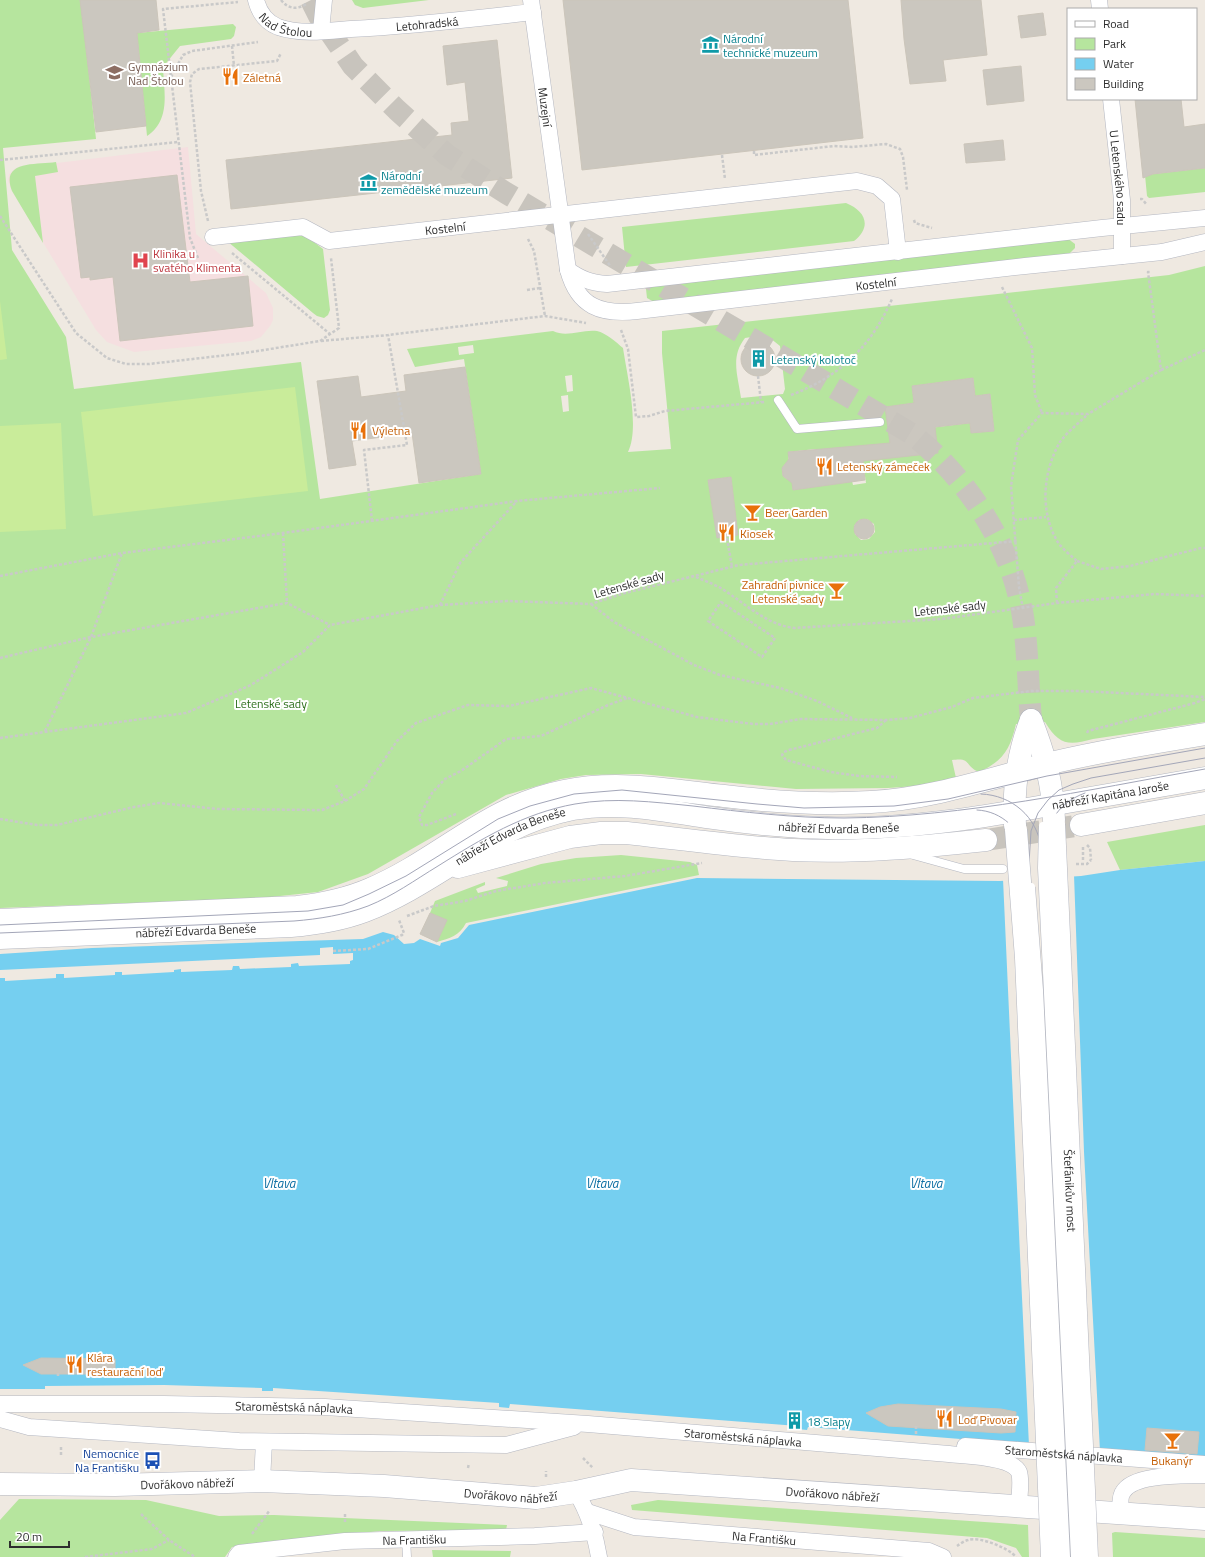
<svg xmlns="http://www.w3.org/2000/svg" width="1205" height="1557" viewBox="0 0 1205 1557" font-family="'Titillium Web',sans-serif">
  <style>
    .medical { fill: #f5dfe0 }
    .green { fill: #b6e59e; fill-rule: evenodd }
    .pitch { fill: #c9ec9a }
    .water { fill: #75cff0 }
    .pier { fill: #efe9e1 }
    .building { fill: #cbc7bf; stroke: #cbc5ba }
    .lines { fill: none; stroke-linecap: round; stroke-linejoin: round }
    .secondary-tunnel { stroke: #c8c4bd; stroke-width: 22; stroke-dasharray: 22 11; stroke-linecap: butt }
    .lane-casing { stroke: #b4b7c1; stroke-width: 9 }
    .street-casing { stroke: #b4b7c1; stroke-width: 17 }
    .secondary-casing { stroke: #b4b7c1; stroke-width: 23 }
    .path { stroke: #c9c9c9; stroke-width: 2.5; stroke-dasharray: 3 2; stroke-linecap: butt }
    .lane { stroke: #fff; stroke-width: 8 }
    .street { stroke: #fff; stroke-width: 16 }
    .secondary { stroke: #fff; stroke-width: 22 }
    .tram { stroke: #a3a6b8; stroke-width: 1 }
    .lane-bridge-casing { stroke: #b4b7c1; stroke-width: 9; stroke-linecap: butt }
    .secondary-bridge-casing { stroke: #b4b7c1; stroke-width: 23; stroke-linecap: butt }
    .path-bridge { stroke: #c9c9c9; stroke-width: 2.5; stroke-dasharray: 3 2; stroke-linecap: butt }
    .lane-bridge { stroke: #fff; stroke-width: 8 }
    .secondary-bridge { stroke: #fff; stroke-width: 22 }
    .labels { text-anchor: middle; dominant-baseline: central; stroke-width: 4; stroke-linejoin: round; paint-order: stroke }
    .street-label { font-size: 12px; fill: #2e2e2e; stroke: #fff }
    .culture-label { font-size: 12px; fill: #0d838f; stroke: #fff; text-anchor: start }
    .education-label { font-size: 12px; fill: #785e54; stroke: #fff; text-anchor: start }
    .food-label { font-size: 12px; fill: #c56008; stroke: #fff; text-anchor: start }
    .health-label { font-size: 12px; fill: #be3a42; stroke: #fff; text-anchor: start }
    .park-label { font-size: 12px; fill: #2c6e1b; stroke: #fff }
    .transit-label { font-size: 12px; fill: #164399; stroke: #fff; text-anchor: end }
    .water-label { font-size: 13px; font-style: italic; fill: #0d6fa3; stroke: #fff }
  </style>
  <rect width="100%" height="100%" fill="#efe9e1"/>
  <!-- medical -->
  <path class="medical" d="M188,147L196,234L266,293L273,308V320L270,326L261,337L251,341L134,352L107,342L96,330L12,191L8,181L9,174L16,168Z"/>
  <!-- green -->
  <path class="green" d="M0,0H81L96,139L3,148L12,250L66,337L74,389L301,362L320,499L481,474L464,359L415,367L407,349L553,331C567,338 582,329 597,331C606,333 616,342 623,348C627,375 640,428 628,452L671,449L662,353V331L1169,275L1205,266V722L1093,739C1068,746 1059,745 1045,722L1016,724C1010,750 1003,761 979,772C964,766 972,757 952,760L956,778L916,786L888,788L796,789L641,774L586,775L561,779L506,795L368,874L318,892L261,898L0,908ZM758,336L770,338L780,346L785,389L783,394L741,398C738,376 730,357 745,338ZM473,345L474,353L459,355L458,347ZM572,375L573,391L567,392L565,376ZM973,378L975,396L990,394L994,431L971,433L970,423L889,433L886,407L914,403L912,386ZM568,395L569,411L563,412L561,396ZM816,449L817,451L864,469L866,483L853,485L852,481L793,490L792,479L788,480L783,476L782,468L786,463H789L788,452ZM731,477L737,535L718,538L708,480ZM867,519L874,524L875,532L869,539L861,540L855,534L854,526L859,520Z
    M352,0H429L363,8L355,5Z
    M233,24L236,27L234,36L231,39L180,46L163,67C164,92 171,120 147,136L137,33Z
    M56,162L58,172L35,176L43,243L12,191C0,160 36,165 56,162Z
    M1205,168V192L1149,198L1147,196L1145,175Z
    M846,203C866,211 872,227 854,241L626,267L622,227Z
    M302,233L323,249L330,310L328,315L324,318L317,316L313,313L227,241Z
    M1067,238L1075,244V248L1067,256L654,302L647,298L646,289L652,285Z
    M1205,825V861L1120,870L1107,842Z
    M621,855L690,862L697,865L699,875L466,923C459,936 450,938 437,942L446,920L430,913L435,901L485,882V885L476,889L478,893L507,886L508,881L496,878L541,864L576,858Z
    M19,1499L146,1500L219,1516L274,1515L507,1525L506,1530L380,1531L232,1547L225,1557H0V1520Z
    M658,1500L1028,1525L1029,1557H1022L1016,1548L987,1538L632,1510L631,1505Z
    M1115,1532L1205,1538V1557H1113L1112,1533Z
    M432,1550L511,1551L510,1557H433Z"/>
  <!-- pitch -->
  <path class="pitch" d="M0,301L7,359L0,360Z
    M295,387L308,491L93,516L81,412Z
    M61,423L66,529L0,532V426Z"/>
  <!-- water -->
  <path class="water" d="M1205,861V1458L808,1427L807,1430L798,1429V1426L510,1404L509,1408L499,1407V1403L273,1388V1391H262V1388L164,1385L45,1386V1389H0V954L92,948L363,939L383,932L394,935L404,944L414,943L420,939L440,946L441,943L458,938L469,925L697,878L1000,881L1081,876L1120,870Z"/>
  <!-- pier -->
  <path class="pier" d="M1074,875L1084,1152L1100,1451L1029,1446L1020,1255L1003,879Z
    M333,947V954L353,953V960L350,961V964L299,966L298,963L291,964V967L240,969L239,966H233L232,970L181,972V969L174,970V972L122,975V972H115V975L64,978V974H56V978L5,981V978H0V970L320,955V948Z"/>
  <!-- building -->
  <path class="building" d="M80,0H156L159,30L137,33L146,126L96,132Z
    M563,0H848L863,138L582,170Z
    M901,0H981L987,55L943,60L946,81L910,84L904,39Z
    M1043,13L1046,35L1021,38L1018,16Z
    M497,40L512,178L231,209L226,160L452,135L451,123L469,121L465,82L447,85L443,46Z
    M1021,66L1024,101L987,105L983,70Z
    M1135,99H1181L1184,127L1205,124V168L1153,174L1143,178Z
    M1003,140L1005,160L966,163L964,144Z
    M177,175L190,282L248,276L253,326L120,341L113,277L90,280V277L81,278L70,187Z
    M741 359a17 17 0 1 1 34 0a17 17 0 1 1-34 0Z
    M465,367L481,474L419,483L412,433L352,441L356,465L329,469L317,381L358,376L361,397L406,391L404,375Z
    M973,378L975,396L990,394L994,431L971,433L970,423L935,427L938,453L863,461L865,480L793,490L792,483L783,476L782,468L789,459L788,452L890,443L885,407L914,403L912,386Z
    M731,477L738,535L717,538L708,480Z
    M854 529a10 10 0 1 1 20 0a10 10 0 1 1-20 0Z
    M430,913L447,920L437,942L420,934Z
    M41,1358L115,1359V1374H41L23,1365Z
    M898,1404L1001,1409L1016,1412L1015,1432L1001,1433L888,1426L866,1413L880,1407Z
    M1147,1428L1199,1432L1197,1454L1145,1450Z"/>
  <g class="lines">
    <!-- secondary-tunnel -->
    <path class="secondary-tunnel" d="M311,0L319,16L353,66L397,110L447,155L506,193L912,434C968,479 1012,545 1023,617C1028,651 1028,686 1031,720
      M986,840L1081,825"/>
    <defs>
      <path id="lane" d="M778,400L797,429L880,422
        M913,855L964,869H1003
        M406,1538L407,1557"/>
      <g id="street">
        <path id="s1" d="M256,0C259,12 266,22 278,27C301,35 328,31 351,29C412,26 472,19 533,12"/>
        <path id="s2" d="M531,0L568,270C578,307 601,315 637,311L1025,266L1162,252L1205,242"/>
        <path d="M1099,0L1100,9"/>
        <path d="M321,31L324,0"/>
        <path id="s3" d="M1111,99L1122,200V256"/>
        <path id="s4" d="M213,237L303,227L329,241L857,181L877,186L892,199L898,252"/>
        <path d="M568,270C581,279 591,283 607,284L1102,228L1205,218"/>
        <path id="s5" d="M0,1404H164L325,1407L588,1424L949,1454C966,1456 1011,1456 1019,1472C1022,1481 1019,1497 1019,1506"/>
        <path d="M0,1419L29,1427L239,1441L506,1445L574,1427"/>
        <path id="s6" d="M965,1446L1205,1464"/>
        <path d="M262,1481L264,1442"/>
        <path d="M576,1492C589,1513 595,1533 599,1557"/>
        <path id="s7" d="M588,1512L634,1527L929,1551L943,1557"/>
        <path d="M1120,1513C1121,1507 1119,1497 1123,1492C1134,1473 1185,1476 1205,1475"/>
        <path id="s8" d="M236,1557L239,1553L345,1541L535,1536L595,1532"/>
      </g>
      <g id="secondary">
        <path d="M1031,720C1044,753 1053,784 1054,820"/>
        <path d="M1015,825C1013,788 1017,755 1031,720"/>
        <path d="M1081,825L1205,803"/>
        <path d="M458,867L570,837L601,833H627C682,839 737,847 793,850C858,853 921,847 986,840"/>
        <path d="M0,920L297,907C322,904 347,899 370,889C439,860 487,806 564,791C617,780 670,790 724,796C773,802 822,805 871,802C930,799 989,779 1047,764C1099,751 1152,743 1205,734"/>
        <path id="s9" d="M0,938L291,926C316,924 341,920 365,911C440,882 491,825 573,809C617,801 661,810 705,817C746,823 787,827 828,828C903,830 977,818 1050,805C1102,796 1154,787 1205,778"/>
        <path id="s10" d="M0,1484L115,1485L262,1481L384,1486L536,1498L576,1492L631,1480L1205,1519"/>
      </g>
    </defs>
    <!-- lane casing -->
    <use href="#lane" class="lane-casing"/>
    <!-- street casing -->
    <use href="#street" class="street-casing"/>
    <!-- secondary casing -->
    <use href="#secondary" class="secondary-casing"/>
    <!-- path -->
    <path class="path" d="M281,0C288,9 297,10 306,4
      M232,46L234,66
      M171,77L183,55L192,51L258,42
      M754,151V155L834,146L852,147L886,144L900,149L903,157L907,190
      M722,155L725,179
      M0,160L178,142
      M1140,199H1142L1147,205
      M0,216L76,333L107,358L126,364H149L245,353L320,341L339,328L331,258
      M914,220L915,223L932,228
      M208,221L201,191L190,82L192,74L199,69L277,61L281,53
      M588,234L611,267
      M528,239L534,251L545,316
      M232,253L330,334
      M198,258L190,238L163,9L238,2
      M1002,287L1032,348L1035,395L1042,413
      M527,290L540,288
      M621,330L628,349L636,417L649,416L665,411L765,402
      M321,341L388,335L545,316L586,323
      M1161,370L1205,350
      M758,376L761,402
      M791,395C839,377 871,347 892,299
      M1014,520L1046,517
      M372,521L364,450L407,445L388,335
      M283,533L287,603
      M727,538L732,567
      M1077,561L1101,569L1130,566L1201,548H1205
      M0,576L122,553L283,533L517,501L660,488
      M696,577C703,580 711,583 719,587C744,602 764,624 794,628L942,619L1057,603L1155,594L1205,596
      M721,602L775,638L762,657L708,621Z
      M1057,603L1056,588L1077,561C1070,555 1060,547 1056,539C1040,510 1043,471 1060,442C1067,432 1079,423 1088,414
      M591,604L614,622L694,665L720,675L780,688L817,701L852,718
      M440,605L460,563L517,501
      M1023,609L1019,587L1011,486L1018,440L1042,413L1088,414L1161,370L1148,272H1150
      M0,658L91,637L287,603L330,625
      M886,720L877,728L789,750L784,752L782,755L786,760L831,772L859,776L897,777
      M45,731L91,637L122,553
      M1087,733L1088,731L1195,703L1205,699
      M0,738L186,713L251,685L303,652L330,625L440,605L507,601L591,604L625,593L739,565L1017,541
      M336,785L345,801
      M456,814L427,825H422L419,817L432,793L445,779L461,771L506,739L541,736L608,705L628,698
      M0,819L37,825H57L134,807L159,803L218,809L322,810L345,801L364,789L397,741L416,723L468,705L509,706L591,688L697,717L753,724H770L801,719L887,720L910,718L952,707L973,698L1031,691H1078L1205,697
      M1087,845L1090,848L1091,860
      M1083,860V846
      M407,916L434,906L465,901L496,891L545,883L625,876L702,863
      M333,951L368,949L402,935L404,933L399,920
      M58,1376V1373
      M916,1434V1426
      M61,1455V1447
      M583,1458L593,1468
      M468,1468L469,1463
      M546,1477V1471
      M141,1514L169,1540L195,1557
      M345,1514V1523
      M252,1534L270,1510
      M957,1546C960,1544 964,1541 968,1540C979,1536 1009,1548 1016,1557
      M85,1557L152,1549L169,1540"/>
    <!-- lane -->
    <use href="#lane" class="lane"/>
    <!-- street -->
    <use href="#street" class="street"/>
    <!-- secondary -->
    <use href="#secondary" class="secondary"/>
    <!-- tram -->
    <path class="tram" d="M981,794C1012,795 1037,817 1041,847
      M977,810C1002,811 1021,830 1027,854
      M0,925L308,911L343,905L369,894L406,876L498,819L530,806L574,794L622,790L757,804L804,808L894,806L948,799L1047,776L1205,748
      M0,933L294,921C319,919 344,915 368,906C393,896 415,880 438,866C481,839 524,813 575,804C614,797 653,802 693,806C743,812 793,818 844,818C965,817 1086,790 1205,769
      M1066,1557L1039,990L1029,863L1031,831L1038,813L1048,800L1059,790L1073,784L1091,778L1205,758
      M1075,1557L1043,857C1045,827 1055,804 1085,793"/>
    <defs>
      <path id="lane-bridge" d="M1043,826L1042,868L1075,1557
        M1031,887L1039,990L1066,1557"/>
      <g id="secondary-bridge">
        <path id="s11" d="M1054,824L1087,1557"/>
        <path d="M1016,830L1026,958L1052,1557"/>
      </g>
    </defs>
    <!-- lane-bridge casing -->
    <use href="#lane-bridge" class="lane-bridge-casing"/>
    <!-- secondary-bridge casing -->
    <use href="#secondary-bridge" class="secondary-bridge-casing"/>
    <!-- path-bridge -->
    <path class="path-bridge" d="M1076,864H1087L1091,860"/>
    <!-- lane-bridge -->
    <use href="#lane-bridge" class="lane-bridge"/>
    <!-- secondary-bridge -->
    <use href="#secondary-bridge" class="secondary-bridge"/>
  </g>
  <!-- icons -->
  <defs>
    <symbol id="museum-bare" viewBox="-9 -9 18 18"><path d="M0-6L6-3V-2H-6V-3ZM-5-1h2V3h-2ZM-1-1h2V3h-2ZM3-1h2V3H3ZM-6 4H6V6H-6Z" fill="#0f9aa8" stroke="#fff" stroke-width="2.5" paint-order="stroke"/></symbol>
    <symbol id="school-bare" viewBox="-9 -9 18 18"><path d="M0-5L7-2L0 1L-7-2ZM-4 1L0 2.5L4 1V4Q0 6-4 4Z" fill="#8d6e63" stroke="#fff" stroke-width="2.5" paint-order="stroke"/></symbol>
    <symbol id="restaurant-bare" viewBox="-9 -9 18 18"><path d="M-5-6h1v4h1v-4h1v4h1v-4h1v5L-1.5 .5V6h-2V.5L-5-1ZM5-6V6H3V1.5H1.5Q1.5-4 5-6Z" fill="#e8710a" stroke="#fff" stroke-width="2.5" paint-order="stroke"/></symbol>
    <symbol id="hospital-bare" viewBox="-9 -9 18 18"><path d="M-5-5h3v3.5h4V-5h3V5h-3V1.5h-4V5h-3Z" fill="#e0444e" stroke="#fff" stroke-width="2.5" paint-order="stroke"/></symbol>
    <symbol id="building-bare" viewBox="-9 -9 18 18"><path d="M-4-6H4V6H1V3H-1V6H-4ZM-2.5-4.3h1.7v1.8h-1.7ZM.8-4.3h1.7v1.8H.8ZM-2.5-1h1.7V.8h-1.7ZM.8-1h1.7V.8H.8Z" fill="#0f9aa8" stroke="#fff" stroke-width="2.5" paint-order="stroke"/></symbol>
    <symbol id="bar-bare" viewBox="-9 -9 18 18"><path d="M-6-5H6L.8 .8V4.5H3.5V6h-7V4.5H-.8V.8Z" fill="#e8710a" stroke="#fff" stroke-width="2.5" paint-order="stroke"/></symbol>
    <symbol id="bus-bare" viewBox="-9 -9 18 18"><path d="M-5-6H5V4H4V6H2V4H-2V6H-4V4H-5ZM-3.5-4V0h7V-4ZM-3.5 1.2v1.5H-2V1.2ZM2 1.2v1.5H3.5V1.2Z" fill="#1a4fb4" stroke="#fff" stroke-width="2.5" paint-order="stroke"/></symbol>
  </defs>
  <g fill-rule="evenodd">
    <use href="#museum-bare" x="698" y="32" width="25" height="25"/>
    <use href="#school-bare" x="102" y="60" width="25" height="25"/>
    <use href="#restaurant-bare" x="218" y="64" width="25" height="25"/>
    <use href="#museum-bare" x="356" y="170" width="25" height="25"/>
    <use href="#hospital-bare" x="128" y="248" width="25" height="25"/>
    <use href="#building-bare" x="746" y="346" width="25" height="25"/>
    <use href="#restaurant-bare" x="346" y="418" width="25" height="25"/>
    <use href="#restaurant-bare" x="812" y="454" width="25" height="25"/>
    <use href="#bar-bare" x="740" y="500" width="25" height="25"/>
    <use href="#restaurant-bare" x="714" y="520" width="25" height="25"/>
    <use href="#bar-bare" x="824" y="578" width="25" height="25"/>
    <use href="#restaurant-bare" x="62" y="1352" width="25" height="25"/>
    <use href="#restaurant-bare" x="932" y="1406" width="25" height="25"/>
    <use href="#building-bare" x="782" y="1408" width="25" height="25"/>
    <use href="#bar-bare" x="1160" y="1428" width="25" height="25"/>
    <use href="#bus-bare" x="140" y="1448" width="25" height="25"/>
  </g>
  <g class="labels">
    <!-- street labels -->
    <g class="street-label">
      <text stroke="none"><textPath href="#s1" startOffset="43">Nad Štolou</textPath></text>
      <text stroke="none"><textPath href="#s1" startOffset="186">Letohradská</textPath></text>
      <text stroke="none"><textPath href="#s2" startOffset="108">Muzejní</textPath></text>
      <text stroke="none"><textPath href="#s3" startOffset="79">U Letenského sadu</textPath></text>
      <text stroke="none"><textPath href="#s4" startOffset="237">Kostelní</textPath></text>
      <text stroke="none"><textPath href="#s2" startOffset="603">Kostelní</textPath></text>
      <text transform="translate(629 584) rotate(-16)">Letenské sady</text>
      <text transform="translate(950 608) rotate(-6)">Letenské sady</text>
      <text stroke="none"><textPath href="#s9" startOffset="1141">nábřeží Kapitána Jaroše</textPath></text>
      <text stroke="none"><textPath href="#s9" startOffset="867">nábřeží Edvarda Beneše</textPath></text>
      <text stroke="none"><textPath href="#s9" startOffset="531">nábřeží Edvarda Beneše</textPath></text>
      <text stroke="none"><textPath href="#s9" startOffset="196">nábřeží Edvarda Beneše</textPath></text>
      <text stroke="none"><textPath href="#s11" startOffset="367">Štefánikův most</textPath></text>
      <text stroke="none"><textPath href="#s5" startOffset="294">Staroměstská náplavka</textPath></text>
      <text stroke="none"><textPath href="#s5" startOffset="744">Staroměstská náplavka</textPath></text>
      <text stroke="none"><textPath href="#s6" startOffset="99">Staroměstská náplavka</textPath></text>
      <text stroke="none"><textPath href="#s10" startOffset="187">Dvořákovo nábřeží</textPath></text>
      <text stroke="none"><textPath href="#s10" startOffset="511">Dvořákovo nábřeží</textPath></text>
      <text stroke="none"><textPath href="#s10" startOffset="835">Dvořákovo nábřeží</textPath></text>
      <text stroke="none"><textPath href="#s7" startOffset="179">Na Františku</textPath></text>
      <text stroke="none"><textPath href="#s8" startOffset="181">Na Františku</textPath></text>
    </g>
    <!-- culture labels -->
    <g class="culture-label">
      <text x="723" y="38">Národní<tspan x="723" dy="14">technické muzeum</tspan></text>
      <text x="381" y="175">Národní<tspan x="381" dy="14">zemědělské muzeum</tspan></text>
      <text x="771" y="359">Letenský kolotoč</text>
      <text x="807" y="1421">18 Slapy</text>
    </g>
    <!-- education labels -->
    <g class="education-label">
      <text x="128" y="66">Gymnázium<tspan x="128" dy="14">Nad Štolou</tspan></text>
    </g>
    <!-- food labels -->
    <g class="food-label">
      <text x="243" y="77">Záletná</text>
      <text x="372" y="430">Výletna</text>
      <text x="837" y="466">Letenský zámeček</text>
      <text x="765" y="512">Beer Garden</text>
      <text x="740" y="533">Kiosek</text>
      <text x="824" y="584" text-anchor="end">Zahradní pivnice<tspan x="824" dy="14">Letenské sady</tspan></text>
      <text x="87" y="1357">Klára<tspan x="87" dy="14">restaurační loď</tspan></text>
      <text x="958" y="1419">Loď Pivovar</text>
      <text x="1172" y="1460" text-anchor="middle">Bukanýr</text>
    </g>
    <!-- health labels -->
    <g class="health-label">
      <text x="153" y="253">Klinika u<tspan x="153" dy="14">svatého Klimenta</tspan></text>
    </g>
    <!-- park labels -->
    <g class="park-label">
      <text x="271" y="703">Letenské sady</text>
    </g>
    <!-- transit labels -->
    <g class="transit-label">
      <text x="139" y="1453">Nemocnice<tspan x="139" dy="14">Na Františku</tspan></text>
    </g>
    <!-- water labels -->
    <g class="water-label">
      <text x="279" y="1183">Vltava</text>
      <text x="602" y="1183">Vltava</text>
      <text x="926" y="1183">Vltava</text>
    </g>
  </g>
  <!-- legend -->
  <rect x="1067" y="8" width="130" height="92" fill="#ffffff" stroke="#ababab"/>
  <rect x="1075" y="21" width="20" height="6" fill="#ffffff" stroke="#ababab"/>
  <text x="1103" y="28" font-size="12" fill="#2e2e2e">Road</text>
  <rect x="1075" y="38" width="20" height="12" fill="#b6e59e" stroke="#ababab"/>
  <text x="1103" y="48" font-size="12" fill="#2e2e2e">Park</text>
  <rect x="1075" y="58" width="20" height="12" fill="#75cff0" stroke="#ababab"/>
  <text x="1103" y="68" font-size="12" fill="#2e2e2e">Water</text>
  <rect x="1075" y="78" width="20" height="12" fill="#cbc7bf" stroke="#ababab"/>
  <text x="1103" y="88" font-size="12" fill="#2e2e2e">Building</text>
  <!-- scale -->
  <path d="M10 1541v6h59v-6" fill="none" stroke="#2e2e2e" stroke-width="2"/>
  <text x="16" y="1541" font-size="12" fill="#2e2e2e" stroke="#ffffff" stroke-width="3" paint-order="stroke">20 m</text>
</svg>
